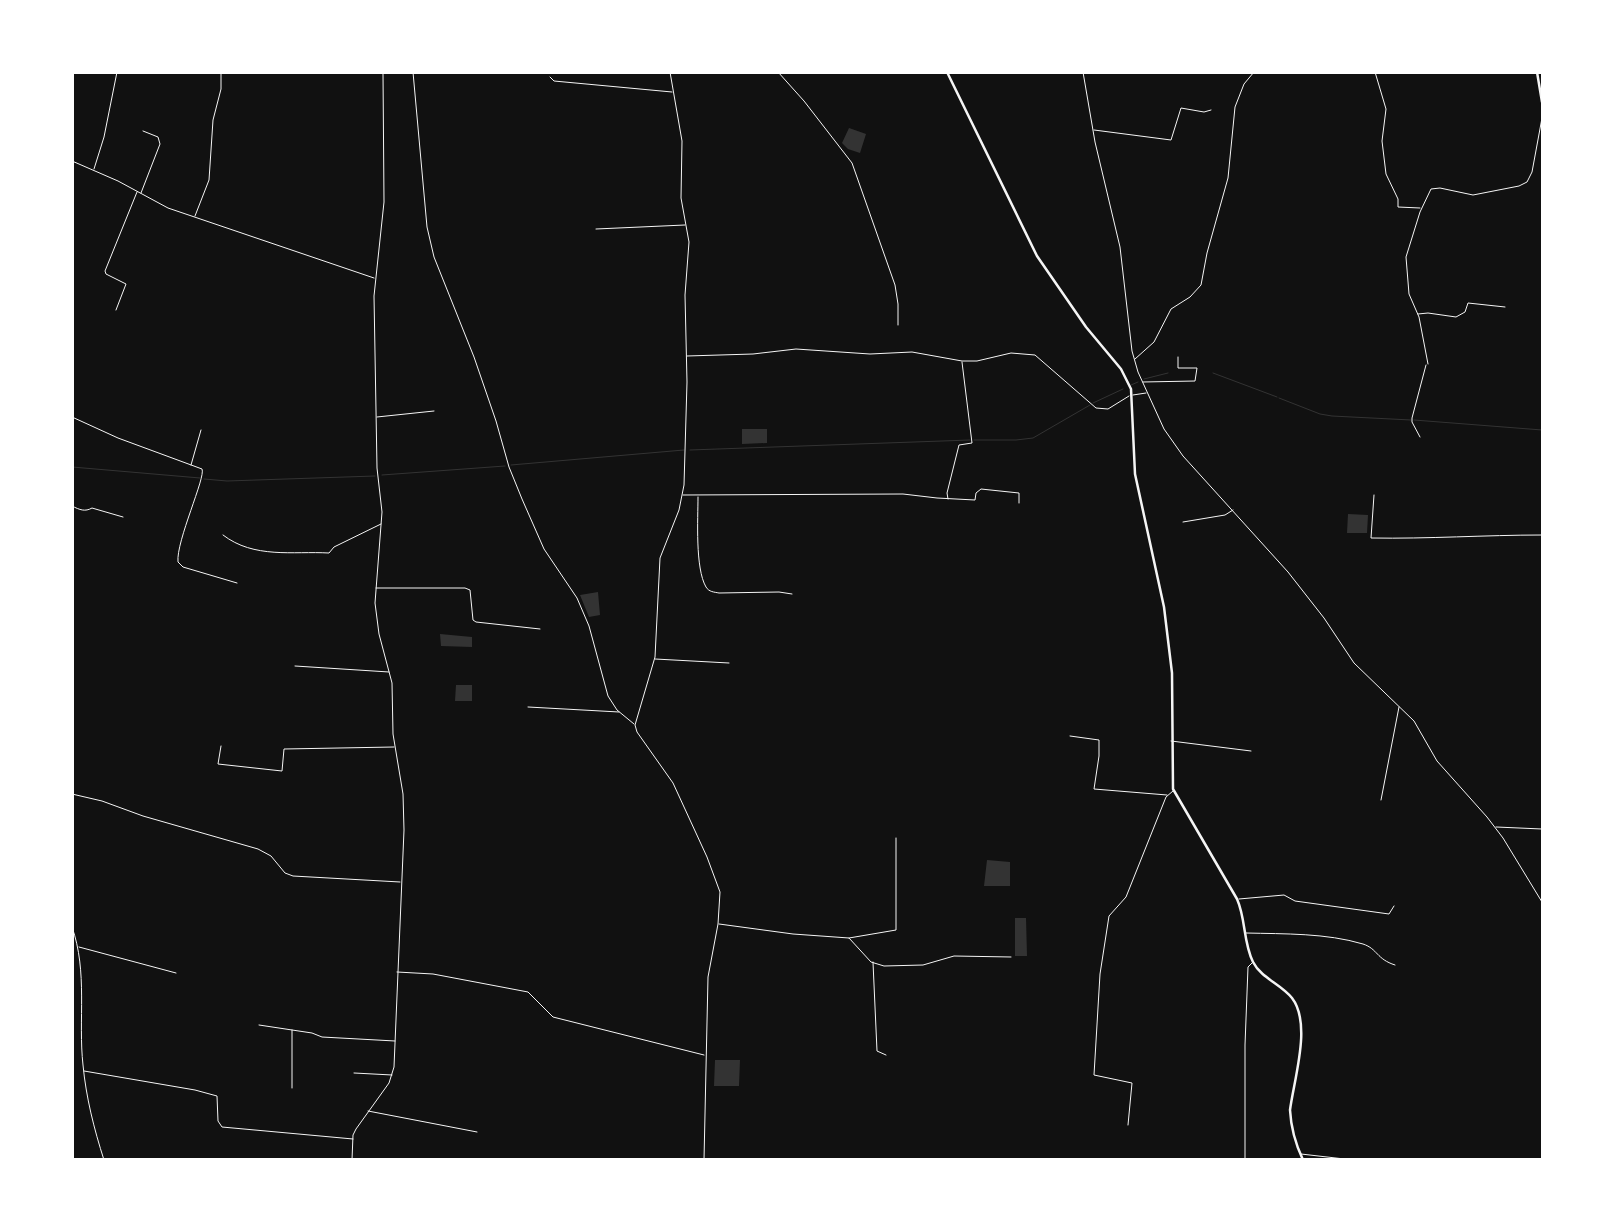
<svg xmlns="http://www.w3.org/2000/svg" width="1615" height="1232" viewBox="0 0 1615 1232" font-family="'Fira Sans',sans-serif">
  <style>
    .water { fill: #333 }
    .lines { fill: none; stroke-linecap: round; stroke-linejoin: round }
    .stream { stroke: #333; stroke-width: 1 }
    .minor { stroke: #f5f5f5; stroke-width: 1 }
    .secondary { stroke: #f5f5f5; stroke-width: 2.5 }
  </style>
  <rect width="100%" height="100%" fill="#111"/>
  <!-- water -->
  <path class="water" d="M849,128L866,134L860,153L848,149L842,143Z
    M742,429H767V443L742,444Z
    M1348,514L1368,515L1367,533H1347Z
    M598,592L600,615L589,617L580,595Z
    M440,634L472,637V647L441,646Z
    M456,685H472V701H455Z
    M987,860L1010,862V886H984Z
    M1015,918H1026L1027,956H1015Z
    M715,1060H740L739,1086H714Z"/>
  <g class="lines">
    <!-- stream -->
    <path class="stream" d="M1213,373L1277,397
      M1144,379L1168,373
      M1131,385L1138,382
      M1279,398L1320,414L1332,416L1411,420
      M1093,403L1123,389
      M1414,420L1542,430
      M974,440H1016L1033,438L1090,405
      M690,450L970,440
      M511,465L684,450
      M72,467L200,478
      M382,475L505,466
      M204,479L227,481L375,476"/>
    <!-- minor -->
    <path class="minor" d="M413,72L427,227L434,257L474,357L496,421L509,467L522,499L544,549L577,598L589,626L608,696L617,710L634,724
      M670,72L682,141L681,198L689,242L685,295L687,382L684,485L679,510L660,558L655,657L635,725L637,732L673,783L707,857L720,892L718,924L708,977L704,1160
      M778,72L804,101L852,163L895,285L898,304V325
      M1083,72L1095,142L1120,247L1132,351L1138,372L1164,429L1183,456L1288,572L1324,618L1354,663L1414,721L1437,761L1487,817L1503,838L1542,902
      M1375,72L1386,109L1382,141L1386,174L1398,199V207L1420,208
      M550,77L554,81L672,92
      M1094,130L1171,140L1181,108L1204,112L1211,110
      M72,161L118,181L168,208L374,278
      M94,169L104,137L117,72
      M141,193L160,144L158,137L143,131
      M195,216L209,180L213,120L221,89V72
      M596,229L685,225
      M116,310L126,284L106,274L105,271L137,192
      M1418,314L1428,313L1456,317L1465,312L1468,303L1505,307
      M687,356L753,354L796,349L870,354L912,352L962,361H977L1011,353L1035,355L1096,408L1108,409L1129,396
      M1135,359L1154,342L1171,309L1190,297L1201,285L1207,253L1228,178L1235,107L1244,84L1254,72
      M1428,364L1419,317L1409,294L1406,257L1420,212L1431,189L1440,188L1473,195L1519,186L1527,182L1532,172L1542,118
      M1143,382L1195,381L1197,368H1178V357
      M1133,395L1146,393
      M72,417L118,438L202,469C206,477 176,541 178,562L183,567L237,583
      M377,417L434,411
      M1420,437L1412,422V418L1426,365
      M191,465L201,430
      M683,495L903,494L937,498L975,500L976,493L981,489L1019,493V503
      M1374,495L1371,538C1428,539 1485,535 1542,535
      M698,497C698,519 695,568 706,587C709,592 714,592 719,593L779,592L792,594
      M948,499L947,493L959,445L972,443L962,362
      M72,506C80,510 85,512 92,508L123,517
      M1183,522L1225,515L1233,510
      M223,535C254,559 293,551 329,553L334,547L381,524
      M376,588H465L470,590L473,620L476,622L540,629
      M655,659L729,663
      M295,666L389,672
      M528,707L619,712
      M1070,736L1099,740V756L1094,789L1167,795
      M1171,741L1251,751
      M221,746L218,764L282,771L284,749L394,747
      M72,794L102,801L143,816L258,849L271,856L285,873L293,876L400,882
      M1381,800L1399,707
      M1496,827L1542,829
      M1239,899L1284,895L1295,901L1389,914L1394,906
      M719,924L793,934L849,938L871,962L884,966L923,965L954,956L1011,957
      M72,927C88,972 78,1020 83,1065C86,1097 94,1129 104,1160
      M1246,933C1285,934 1326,933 1363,944C1378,949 1376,959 1395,965
      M849,938L896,930V838
      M79,947L176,973
      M873,962L877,1051L886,1055
      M397,972L433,974L528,992L553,1017L704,1055
      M259,1025L312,1033L322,1037L395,1041
      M292,1030V1088
      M84,1071L195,1090L217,1096L218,1121L222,1127L353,1139
      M354,1073L392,1075
      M368,1111L477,1132
      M1128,1125L1132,1083L1094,1075L1100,974L1109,916L1126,897L1166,797L1173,791
      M1301,1154L1353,1160
      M352,1160L353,1135L356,1129L389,1083L394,1067L404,830L403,794L393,734L392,683L379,634L375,603L382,512L377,468L374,296L384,202L383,72
      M1245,1160V1045L1248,967L1253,962"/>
    <!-- secondary -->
    <path class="secondary" d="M947,72L1037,256L1086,327L1121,369L1131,389L1135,474L1164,607L1172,673L1173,789L1237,899C1246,919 1243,942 1253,962C1261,978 1281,984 1292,998C1312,1024 1294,1079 1290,1110C1291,1129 1295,1143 1303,1160
      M1537,72L1542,102"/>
  </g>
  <!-- border -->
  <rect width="1615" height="1232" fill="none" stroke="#ffffff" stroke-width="148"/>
</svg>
